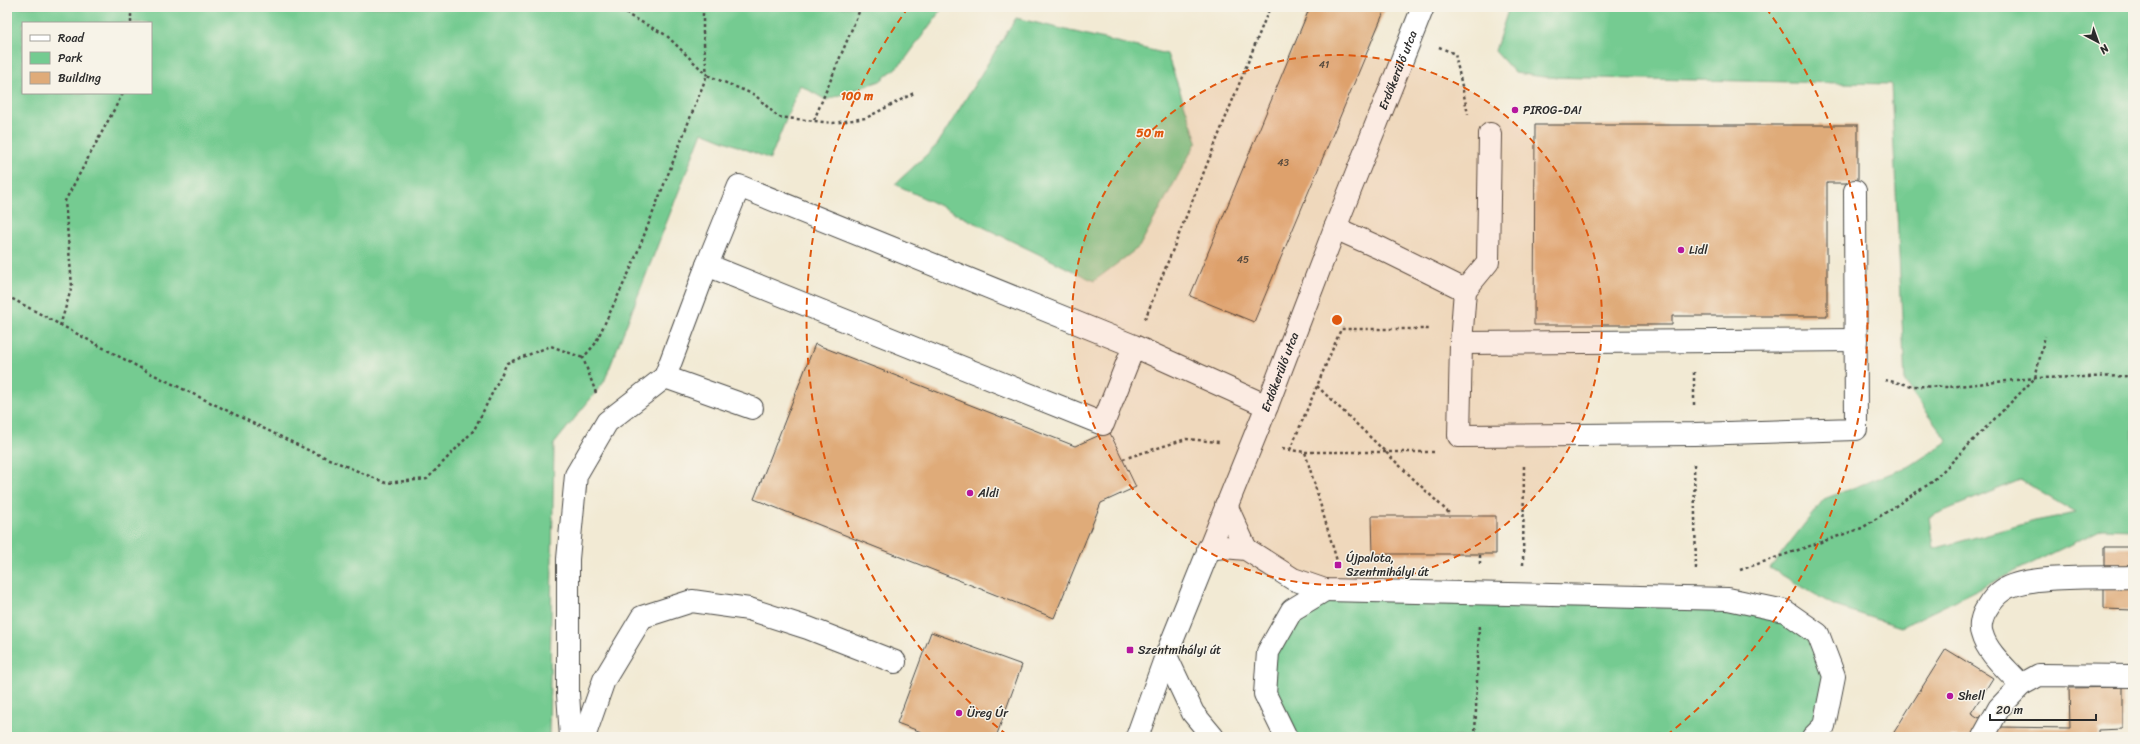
<svg xmlns="http://www.w3.org/2000/svg" width="2140" height="744" viewBox="0 0 2140 744" font-family="Sriracha,sans-serif">
  <style>
    .green { fill: #74cb91; stroke: #507b5e; fill-rule: evenodd }
    .building { fill: #dfab79 }
    .lines { fill: none; stroke-linecap: round; stroke-linejoin: round }
    .minor-casing { stroke: #494844; stroke-width: 24 }
    .path { stroke: #494844; stroke-width: 2.5; stroke-dasharray: 3 3; stroke-linecap: butt }
    .minor { stroke: #fff; stroke-width: 22 }
    .ring { fill: none; stroke: #df570e; stroke-width: 2; stroke-dasharray: 7 5 }
    .poi-dot { fill: #b5179e; stroke: #f7f3e8; stroke-width: 1.5 }
    .labels { text-anchor: middle; dominant-baseline: central; stroke-width: 3; stroke-linejoin: round; paint-order: stroke }
    .number-label { font-size: 10px; fill: #584b3e }
    .street-label { font-size: 12px; fill: #2b2b2b; stroke: #f7f3e8 }
    .poi-label { font-size: 12px; fill: #2b2b2b; stroke: #f7f3e8; text-anchor: start }
    .centre { fill: #df570e; stroke: #f7f3e8; stroke-width: 2 }
    .ring-label { font-size: 12px; text-anchor: middle; font-weight: bold; fill: #df570e; stroke: #f7f3e8; stroke-width: 3; stroke-linejoin: round; paint-order: stroke }
  </style>
  <rect width="100%" height="100%" fill="#f7f3e8"/>
  <filter id="ink" filterUnits="userSpaceOnUse"><feTurbulence type="fractalNoise" baseFrequency=".025" numOctaves="2"/><feDisplacementMap in="SourceGraphic" scale="8" xChannelSelector="R" yChannelSelector="G"/><feConvolveMatrix kernelMatrix="1 2 1 2 8 2 1 2 1" color-interpolation-filters="sRGB"/></filter>
  <filter id="wash" filterUnits="userSpaceOnUse"><feTurbulence type="fractalNoise" baseFrequency=".012" numOctaves="4" result="noise"/><feDisplacementMap in="SourceGraphic" scale="16" xChannelSelector="R" yChannelSelector="G"/><feGaussianBlur stdDeviation="0.9" result="paint"/><feColorMatrix in="noise" values="0 0 0 0 0 0 0 0 0 0 0 0 0 0 0 0 0 1.4 0 .05"/><feComposite in="paint" operator="in"/></filter>
  <g filter="url(#wash)">
    <rect width="100%" height="100%" fill="#f2ead4"/>
    <!-- green -->
    <path class="green" d="M7,7H943L904,61L880,81L826,100L800,85L770,159L702,132L604,382L554,444L549,737H7ZM23,23H151V93H23Z
      M1509,7H2133V530L2102,529L1901,627L1835,606L1770,568L1824,499L1910,466L1948,441L1905,383L1891,84L1544,77L1515,73L1495,51ZM2020,480L2076,513L2035,521L1933,549L1929,517Z
      M1016,18L1167,54L1197,141L1139,247L1094,281L895,184L937,145Z
      M1325,590L1728,599L1818,634L1834,676L1813,737H1286L1268,652Z"/>
    <g id="blocks">
      <!-- building -->
      <path class="building" d="M1310,7H1386L1254,322L1190,296Z
        M1535,125H1858V183H1827V316H1672V325H1534Z
        M815,344L1075,446L1109,431L1136,487L1101,503L1054,618L754,499Z
        M1372,516H1496V554H1373Z
        M2104,547H2133V610L2104,609Z
        M931,632L1022,665L996,737H935L897,723Z
        M1946,649L1993,678L1971,713L1979,718L1981,715L1999,727L2070,728L2069,688L2123,687V729L2098,730V737H1891Z"/>
    </g>
  </g>
  <g filter="url(#ink)">
    <use href="#blocks" fill-opacity="0" stroke="#494844" stroke-width="1"/>
    <g class="lines">
      <defs>
        <g id="minor">
          <path d="M1335,228L1382,249L1465,290L1461,343L1459,436L1694,434L1856,429L1855,191"/>
          <path d="M1465,290L1488,262L1490,134"/>
          <path d="M1461,343L1856,340"/>
          <path d="M1134,346L1103,424L707,265L739,186L1134,346L1267,406"/>
          <path d="M665,377L752,408"/>
          <path d="M1226,505L1246,549"/>
          <path d="M1208,549L1224,547L1246,549L1293,579L1325,590L1728,599L1785,611L1818,634L1834,676L1824,726L1813,737"/>
          <path d="M1166,656L1193,713L1213,737"/>
          <path d="M2021,685C2008,670 1987,653 1982,634C1979,626 1982,615 1987,608C1991,601 1997,594 2003,590C2027,574 2102,578 2133,577"/>
          <path d="M571,737L568,694V559L576,475L607,422L665,377L707,265"/>
          <path d="M584,737L604,680L642,617L692,601L749,609L808,628L895,662"/>
          <path id="s1" d="M1137,737L1166,656L1267,406L1335,228L1423,7"/>
          <path d="M1286,737L1265,694L1268,652L1292,610L1325,590"/>
          <path d="M1983,737L1999,708L2021,685L2039,675L2133,676"/>
        </g>
      </defs>
      <!-- minor casing -->
      <use href="#minor" class="minor-casing"/>
      <!-- path -->
      <path class="path" d="M623,7L628,15L666,35L707,75
        M703,7V33L707,75
        M131,23V7
        M1439,47L1455,54L1468,114
        M814,120L861,7
        M7,296L146,371L310,451L386,483L427,479L474,430L507,363L551,346L583,358
        M1145,319L1270,7
        M60,326L72,286L65,201L123,93
        M1885,380L1913,386L1948,387L2035,378L2133,376
        M1317,386L1451,515
        M596,393L583,358L595,344L632,266L707,75L755,95L778,117L833,123L866,118L914,93
        M1694,405V372
        M1282,449L1305,452L1337,561
        M1290,450L1341,329H1431
        M1305,452H1435
        M1123,459L1186,439L1219,442
        M1694,464L1696,569
        M1480,555V565
        M1523,565L1524,464
        M1740,570L1862,528L1932,482L2035,378L2045,336
        M1475,737L1479,624"/>
      <!-- minor -->
      <use href="#minor" class="minor"/>
    </g>
  </g>
  <!-- distance rings -->
  <circle cx="1337" cy="320" r="265" fill="#df570e" fill-opacity=".12"/>
  <g class="ring">
    <circle cx="1337" cy="320" r="265"/>
    <path d="M1007 735A530 530 0 0 1 908 8M1766 8A530 530 0 0 1 1667 735"/>
  </g>
  <!-- markers -->
  <g class="poi-dot">
    <circle cx="1515" cy="110" r="4"/>
    <circle cx="1681" cy="250" r="4"/>
    <circle cx="970" cy="493" r="4"/>
    <rect x="1334" y="561" width="8" height="8" rx="2"/>
    <rect x="1126" y="646" width="8" height="8" rx="2"/>
    <circle cx="1950" cy="696" r="4"/>
    <circle cx="959" cy="713" r="4"/>
  </g>
  <g class="labels">
    <!-- number labels -->
    <g class="number-label">
      <text x="1324" y="65">41</text>
      <text x="1283" y="163">43</text>
      <text x="1243" y="260">45</text>
    </g>
    <!-- street labels -->
    <g class="street-label">
      <text stroke="none"><textPath href="#s1" startOffset="716">Erdőkerülő utca</textPath></text>
      <text stroke="none"><textPath href="#s1" startOffset="392">Erdőkerülő utca</textPath></text>
    </g>
    <!-- poi labels -->
    <g class="poi-label">
      <text x="1523" y="110">PIROG-DA!</text>
      <text x="1689" y="250">Lidl</text>
      <text x="978" y="493">Aldi</text>
      <text x="1346" y="558">Újpalota,<tspan x="1346" dy="14">Szentmihályi út</tspan></text>
      <text x="1138" y="650">Szentmihályi út</text>
      <text x="1958" y="696">Shell</text>
      <text x="967" y="713">Üreg Úr</text>
    </g>
  </g>
  <circle cx="1337" cy="320" r="6" class="centre"/>
  <g class="ring-label">
    <text x="857" y="100">100 m</text>
    <text x="1150" y="137">50 m</text>
  </g>
  <!-- margin -->
  <rect width="2140" height="744" fill="none" stroke="#f7f3e8" stroke-width="24"/>
  <!-- legend -->
  <rect x="22" y="22" width="130" height="72" fill="#f7f3e8" stroke="#a5a39c"/>
  <rect x="30" y="35" width="20" height="6" fill="#ffffff" stroke="#a5a39c"/>
  <text x="58" y="42" font-size="12" fill="#2b2b2b">Road</text>
  <rect x="30" y="52" width="20" height="12" fill="#74cb91" stroke="#a5a39c"/>
  <text x="58" y="62" font-size="12" fill="#2b2b2b">Park</text>
  <rect x="30" y="72" width="20" height="12" fill="#dfab79" stroke="#a5a39c"/>
  <text x="58" y="82" font-size="12" fill="#2b2b2b">Building</text>
  <!-- north arrow -->
  <g transform="translate(2098 42) rotate(139)" stroke="#f7f3e8" stroke-width="3" paint-order="stroke">
  <path d="M0-3L7 15L0 10L-7 15Z" fill="#2b2b2b"/>
  <text y="-6" font-size="11" font-weight="bold" text-anchor="middle" fill="#2b2b2b">N</text>
  </g>
  <!-- scale -->
  <path d="M1990 714v6h106v-6" fill="none" stroke="#2b2b2b" stroke-width="2"/>
  <text x="1996" y="714" font-size="12" fill="#2b2b2b" stroke="#f7f3e8" stroke-width="3" paint-order="stroke">20 m</text>
</svg>
